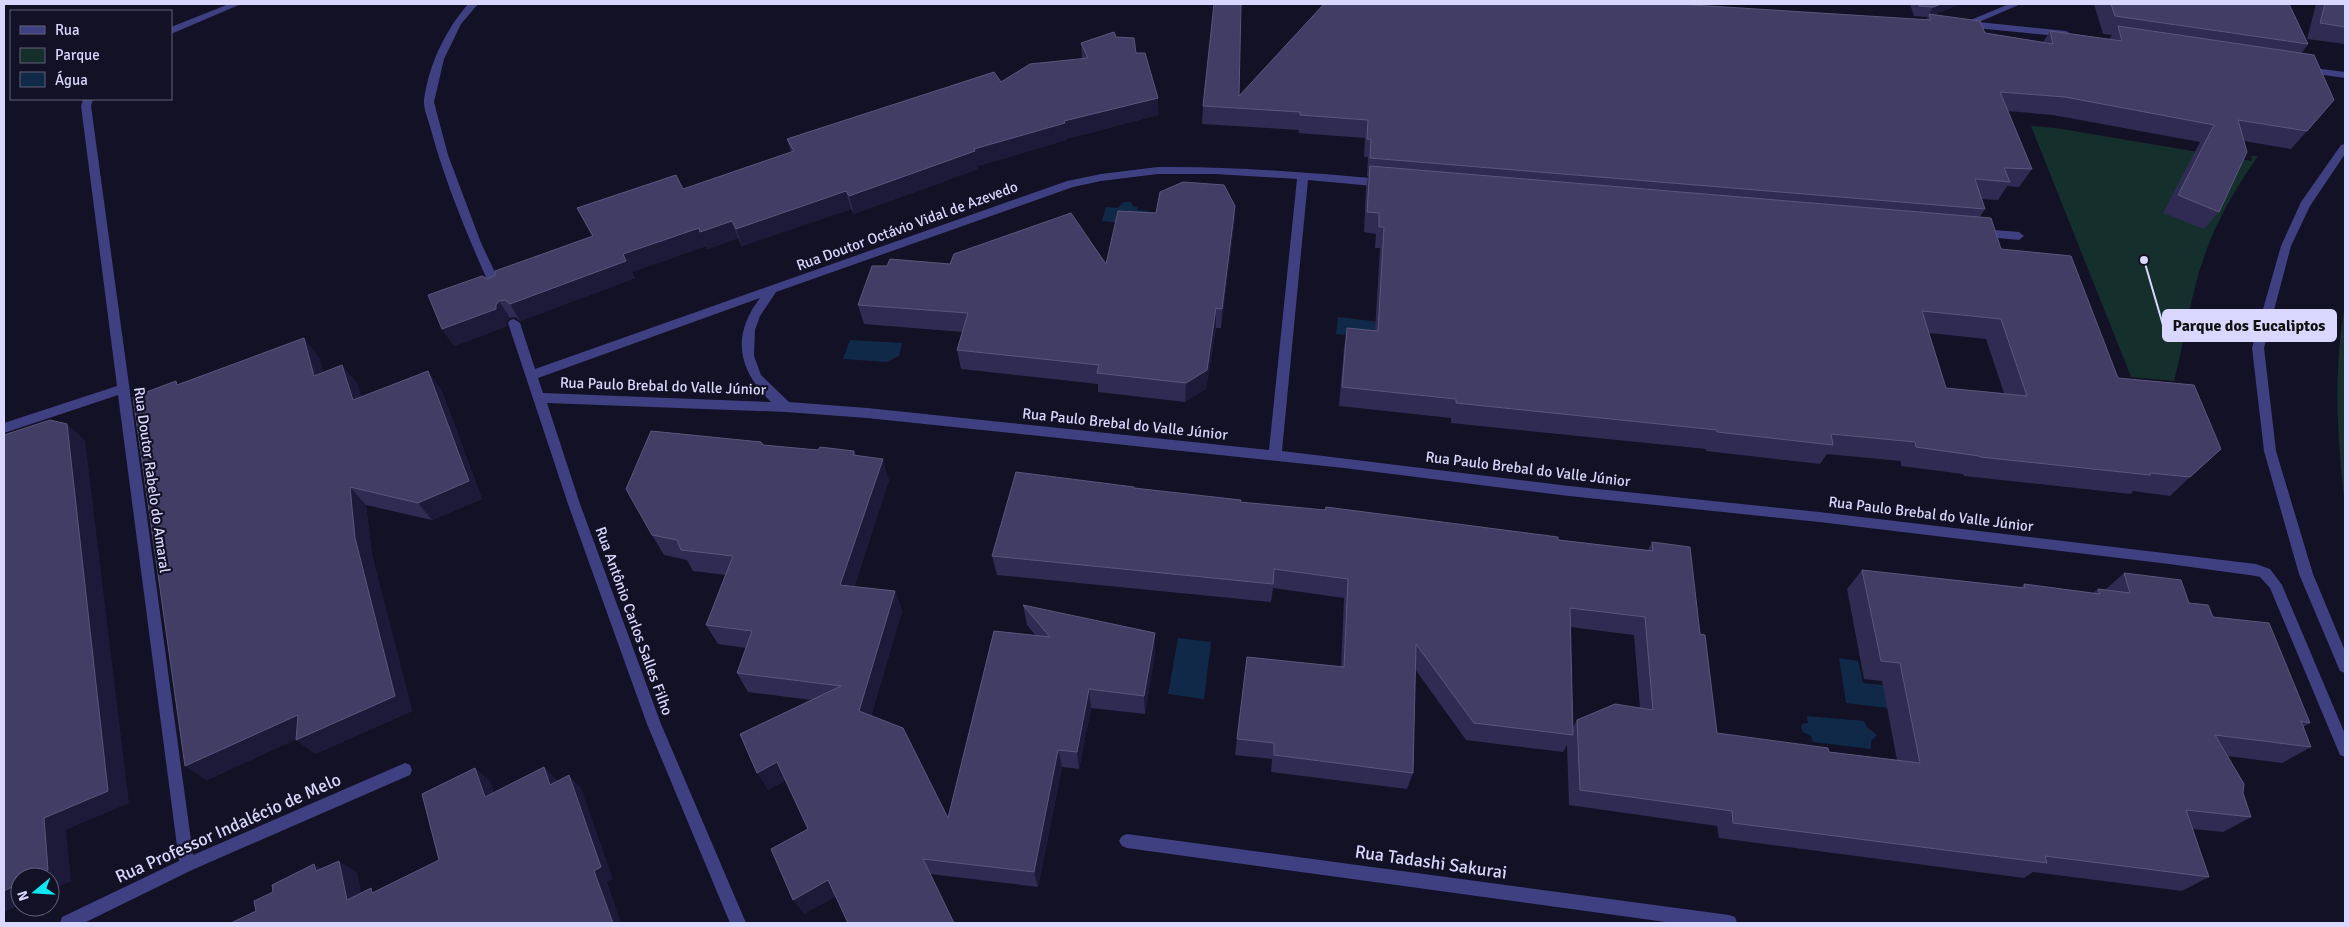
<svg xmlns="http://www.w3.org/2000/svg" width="2349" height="927" viewBox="0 0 2349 927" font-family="Signika,sans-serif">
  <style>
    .green { fill: #142f2c }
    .water { fill: #112948 }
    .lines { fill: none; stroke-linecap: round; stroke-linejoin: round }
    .street { fill: #3f4081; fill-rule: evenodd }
    .wall { fill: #302b52; fill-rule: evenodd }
    .shaded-wall { fill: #1d1938 }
    .building { fill: #423d64; stroke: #5a567c; fill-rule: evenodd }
    .labels { text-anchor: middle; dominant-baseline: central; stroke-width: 4.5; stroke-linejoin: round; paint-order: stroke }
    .street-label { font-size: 15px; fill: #d9d7fd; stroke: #131125 }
    .near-street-label { font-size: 18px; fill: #d9d7fd; stroke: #131125 }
    .leader { fill: none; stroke: #d9d7fd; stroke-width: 2 }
    .callout-dot { fill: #d9d7fd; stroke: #131125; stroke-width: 2 }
    .callout { fill: #d9d7fd; stroke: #d9d7fd; stroke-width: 2 }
    .callout-label { font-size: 16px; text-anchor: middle; font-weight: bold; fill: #111 }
  </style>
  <rect width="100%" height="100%" fill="#131125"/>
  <!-- green -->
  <path class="green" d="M2031,126L2056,128L2252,161L2251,156H2258C2237,186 2217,220 2205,254C2190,295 2185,339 2174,381L2131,377Z
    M2345,305V506C2337,438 2333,372 2345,305Z"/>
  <!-- water -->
  <path class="water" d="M1124,202H1131L1133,206L1137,207L1138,210L1148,211L1146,225L1102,221L1106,207L1117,208Z
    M1338,317L1381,322L1380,339L1336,334Z
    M850,340L902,343L899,356L887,362L843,359Z
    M1178,638L1211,642L1204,699L1168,694Z
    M1839,658L1858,661L1863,683L1883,685L1888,708L1846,703Z
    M1807,716L1864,721L1867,727L1877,735L1871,741V749L1813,742L1811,736L1803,732L1801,727L1802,724L1808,723Z"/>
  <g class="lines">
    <!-- street -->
    <path class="street" d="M229,4H241L171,34V27Z
      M468,4H478L461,24L444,59L434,102L448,155L481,243L504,291L498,295L492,291C469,239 446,185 431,130C429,121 423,109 424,100C429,64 445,31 468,4Z
      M2009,4H2021L1979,22L2066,31L2071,34L2066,37L1966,27L1961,24Z
      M2306,67L2345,72V78L2303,72L2301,70Z
      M83,99H93L91,106L193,855L405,763L410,765L412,770L410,775L192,870L84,923H60L62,917L179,861L118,395L4,433V423L117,386L81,106Z
      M2345,144V154L2310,206L2291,246L2264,348L2276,451L2313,574L2345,651V673L2340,671L2299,574L2264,451L2252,348L2281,246L2301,202L2341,145Z
      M1158,167C1234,166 1309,173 1384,179L1389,183L1384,187L1308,180L1282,451L1569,486L1819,512L2256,564L2270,569L2282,585L2345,734V757L2340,755L2270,588L2260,577L2256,576L2169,564L1819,522L1569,496L1344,468L867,418L786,412L547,403L580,504L661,724L746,923H730L647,724L568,504L508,323L510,320L514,319L520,323L535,369L1067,181L1101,174ZM1158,174H1215L1297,179L1269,450L867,408L789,402L761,375L754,356L755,330L760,316L776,292L1073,187L1101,181ZM760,298C731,336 738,370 771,402L543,393L538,378Z
      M1982,229L2019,232L2024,236L2019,240L1978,236L1977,233Z
      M1127,834L1729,915L1735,917L1737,923H1673L1127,848L1122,846L1119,841L1122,836Z"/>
  </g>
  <!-- wall -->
  <path class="wall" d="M1910,4H1958V5L1933,15L1985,33L2043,42L2050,31L2109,39L2112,35L2103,34L2094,4H2289L2308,44L2301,54L2307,131L2291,149L2244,141L2219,212L2204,229L2163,213L2200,142L2053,115L2008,111L2032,169L2019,187L2007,186L1998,200L1982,199L1985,209L1980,217L2001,249L2118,378L2190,477L2170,496L2133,491L2131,494L1964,476L1963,474L1901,466V461L1827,454L1820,464L1706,451V449L1451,423V418L1339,406L1344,348L1347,328L1375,331L1380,248H1375L1376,234L1364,232L1366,187L1368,176H1367L1368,157H1364L1365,138L1298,133L1299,130L1202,124L1203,106L1239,96L1926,19L1928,17L1914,16ZM1929,333L1986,339L2004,393L1946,388Z
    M2316,4H2345V44L2307,39Z
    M1116,37L1136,53L1158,98V115L1066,139V140L978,166V169L854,214L851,209L742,246L738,238L708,249L706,246L632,272L635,278L520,321L515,317L510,318L506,322L507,326L454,346L442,329L488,279L592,236L577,208L683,189L791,152L787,139L1082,59L1081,43Z
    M1235,206L1234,226L1221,328H1216L1206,389L1185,402L1098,392V384L961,369L957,350L963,332L864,324L858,305L887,266L950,264H1106L1156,213Z
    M319,357L323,372L357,383L361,397L441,389L482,499L432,520L366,505L372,555L412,711L315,754L296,739L207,780L185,766L180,384Z
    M818,450L854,451L856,455L889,480L854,587L895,591L902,611L871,716L948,818L1036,636L1027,625L1023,605L1155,653L1145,714L1091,708L1079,769L1062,767L1038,887L930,874L836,896L804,914L808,829L786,780L768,790L812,700L748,692L737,673L746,648L718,644L706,625L726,575L693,571L687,560L664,555L652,535Z
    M1134,488L1240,502L1648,550L1652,542L1700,634L1717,733L1829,752L1897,760L1882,681L1864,679L1847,589L1862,570L2021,587L2024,584L2093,593L2098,589L2105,590L2124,573L2189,603L2213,617L2310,723L2303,727L2311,747L2282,763L2227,756L2243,793L2251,817L2223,832L2193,829L2209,877L2182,891L2033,872L2024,878L1719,838L1717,826L1569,805L1567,745L1563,752L1466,740L1415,669L1413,773L1407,789L1271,772L1272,759L1235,755L1237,739L1341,667L1344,598L1273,588L1271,602L997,575L992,556ZM1570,627L1634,635L1640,708L1577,720L1573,727Z"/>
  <!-- shaded-wall -->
  <path class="shaded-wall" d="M1941,4H1958V5L1930,16L1929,14L1933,7Z
    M1158,98V115L1066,139V140L978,166V169L854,214L849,196L974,149L1064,121Z
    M846,191L851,209L742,246L736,229Z
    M1235,206L1234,226L1221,328L1222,309Z
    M732,221L738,238L708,249L700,232Z
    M699,228L706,246L632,272L635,278L520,321L510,304L623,254Z
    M499,301L510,318L506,322L507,326L454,346L442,329Z
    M1216,308V328L1206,389L1185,402L1186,383Z
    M304,338L319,357L329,394L314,376Z
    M342,365L357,383L368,418L353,400Z
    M428,371L441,389L482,499L432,520L418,503Z
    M67,424L85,440L129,803L66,830L71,881L50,891V877H33Z
    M883,459L889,480L848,605L840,585Z
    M350,487L366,505L372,555L412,711L315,754L296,740L355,538Z
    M895,591L902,611L867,729L859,711Z
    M1155,633V653L1145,714L1144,696Z
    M1089,689L1091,708L1079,769L1077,752Z
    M298,715L317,730L207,780L185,766Z
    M1058,750L1062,767L1038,887L1034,872Z
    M777,762L788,779L768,790L757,773Z
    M544,767L557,780L563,797L550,785Z
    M475,768L490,780L499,809L485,797Z
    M569,775L581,788L613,879L607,882L621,923H613L594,871Z
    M339,861L357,872L365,910L347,900Z
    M314,864L333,875L316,871Z
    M828,880L838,895L804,914L793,900Z
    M20,883V905L4,912V891Z"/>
  <!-- building -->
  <path class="building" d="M1214,4H1241L1239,96L1324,4H1677L1931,20L1929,14L1980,21L1985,33L2053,44L2050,31L2122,41L2118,26L2314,55L2334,100L2307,131L2238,120L2247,152L2219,212L2178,195L2214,125L2065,97L2000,92L2032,169L2004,168L2010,182L1975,179L1985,209L1370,158L1371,139H1367L1368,120L1300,115V112L1203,106Z
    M1919,4H1941L1933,7L1919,6Z
    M2111,4H2289L2308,44L2115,16Z
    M2325,4H2345V27L2320,23Z
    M1114,32L1116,37L1134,38L1136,53H1145L1158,98L1064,121L1065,123L974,149L975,151L849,196L846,191L736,229L732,221L700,232L699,228L623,254L626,261L510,304L505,300L499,301L496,305V309L442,329L428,295L482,276L488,279L495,275V271L593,236L577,208L676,175L683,189L794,151L787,139L994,72L1001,82L1030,64L1088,58L1081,43Z
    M1370,166L1991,218L2001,249L2071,256L2118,378L2194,385L2221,449L2190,477L2150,473V475L1980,457L1979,456L1916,447L1915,442L1831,434L1833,445L1717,432V430L1456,403V399L1342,387L1347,328L1378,331L1384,227H1379V213L1367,212ZM1922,311L2001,319L2027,396L1946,388Z
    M1183,182L1224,185L1235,206L1222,309L1216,308L1207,370L1186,383L1097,373L1099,365L957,350L968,313L858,305L872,266H887L890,259L950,264L954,254L1071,213L1106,264L1118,211L1156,213L1160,192Z
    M304,338L314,376L342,365L353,400L428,371L469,481L418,503L350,487L355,538L395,696L296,740L298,715L185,766L133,397L176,381L177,385Z
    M50,420L67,424L108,791L44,818L48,870L33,877H20V883L4,891V435Z
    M651,431L761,442L763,445L818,450L820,447L854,451L853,455L883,459L840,585L895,591L859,711L903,728L948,818L994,631L1050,637L1023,605L1155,633L1144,696L1089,689L1077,752L1058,750L1034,872L923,859L954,923H848L828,880L793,900L771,849L808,829L777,762L757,773L740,734L841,686L737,673L752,631L706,625L733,556L681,550L677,540L652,535L626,489Z
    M1016,472L1134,487V488L1241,500L1240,502L1325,510L1326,507L1558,537V540L1653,551L1652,542L1690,547L1700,634L1705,635L1717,733L1828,748L1829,752L1920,763L1900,663L1881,661L1862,570L2025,588L2024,584L2100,594L2098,589L2130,593L2124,573L2181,580L2189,603L2208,605L2213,617L2269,623L2310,723L2301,721L2311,747L2215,735L2244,784L2243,793L2251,817L2186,810L2209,877L2045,856L2047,863L1733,823L1732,811L1580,790L1577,720L1615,704L1653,710L1645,617L1570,608L1573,735L1474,723L1416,644L1413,773L1274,755V743L1237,739L1247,657L1344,667L1348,579L1274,569L1273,584L992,556Z
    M544,767L550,785L569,775L601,867L594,871L613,923H231L256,911L254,901L273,892L272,885L314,864L316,871L339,861L347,900L371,888L372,893L439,860L422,794L475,768L485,797Z"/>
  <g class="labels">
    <!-- street labels -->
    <g class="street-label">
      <text transform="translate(907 226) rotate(-20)">Rua Doutor Octávio Vidal de Azevedo</text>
      <text transform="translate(663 386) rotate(2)">Rua Paulo Brebal do Valle Júnior</text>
      <text transform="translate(1125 424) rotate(6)">Rua Paulo Brebal do Valle Júnior</text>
      <text transform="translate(1528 469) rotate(7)">Rua Paulo Brebal do Valle Júnior</text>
      <text transform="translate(152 480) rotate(82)">Rua Doutor Rabelo do Amaral</text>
      <text transform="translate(1931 514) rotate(7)">Rua Paulo Brebal do Valle Júnior</text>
      <text transform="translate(634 621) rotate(70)">Rua Antônio Carlos Salles Filho</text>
    </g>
    <!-- near-street labels -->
    <g class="near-street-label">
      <text transform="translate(228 828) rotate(-24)">Rua Professor Indalécio de Melo</text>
      <text transform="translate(1431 862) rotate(8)">Rua Tadashi Sakurai</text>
    </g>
  </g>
  <!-- callouts -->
  <path class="leader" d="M2144 260L2163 325"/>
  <circle class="callout-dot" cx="2144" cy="260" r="5"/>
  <rect class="callout" x="2163" y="310" width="173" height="31" rx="5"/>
  <g class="callout-label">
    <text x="2249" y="331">Parque dos Eucaliptos</text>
  </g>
  <!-- border -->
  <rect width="2349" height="927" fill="none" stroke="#d9d7fd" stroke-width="10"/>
  <!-- legend -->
  <rect x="10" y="10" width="162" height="90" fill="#131125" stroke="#62607b"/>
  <rect x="20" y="26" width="25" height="8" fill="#3f4081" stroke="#62607b"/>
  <text x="55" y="35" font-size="15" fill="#d9d7fd">Rua</text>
  <rect x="20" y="48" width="25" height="15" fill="#142f2c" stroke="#62607b"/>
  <text x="55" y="60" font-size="15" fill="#d9d7fd">Parque</text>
  <rect x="20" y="72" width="25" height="15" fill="#112948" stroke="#62607b"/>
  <text x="55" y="85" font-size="15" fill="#d9d7fd">Água</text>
  <!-- north arrow -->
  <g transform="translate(35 892) rotate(252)"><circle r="24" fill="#131125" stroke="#62607b"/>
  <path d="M0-4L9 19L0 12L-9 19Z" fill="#0fe8f0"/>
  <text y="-8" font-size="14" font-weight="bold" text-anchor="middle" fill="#d9d7fd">N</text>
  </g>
</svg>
